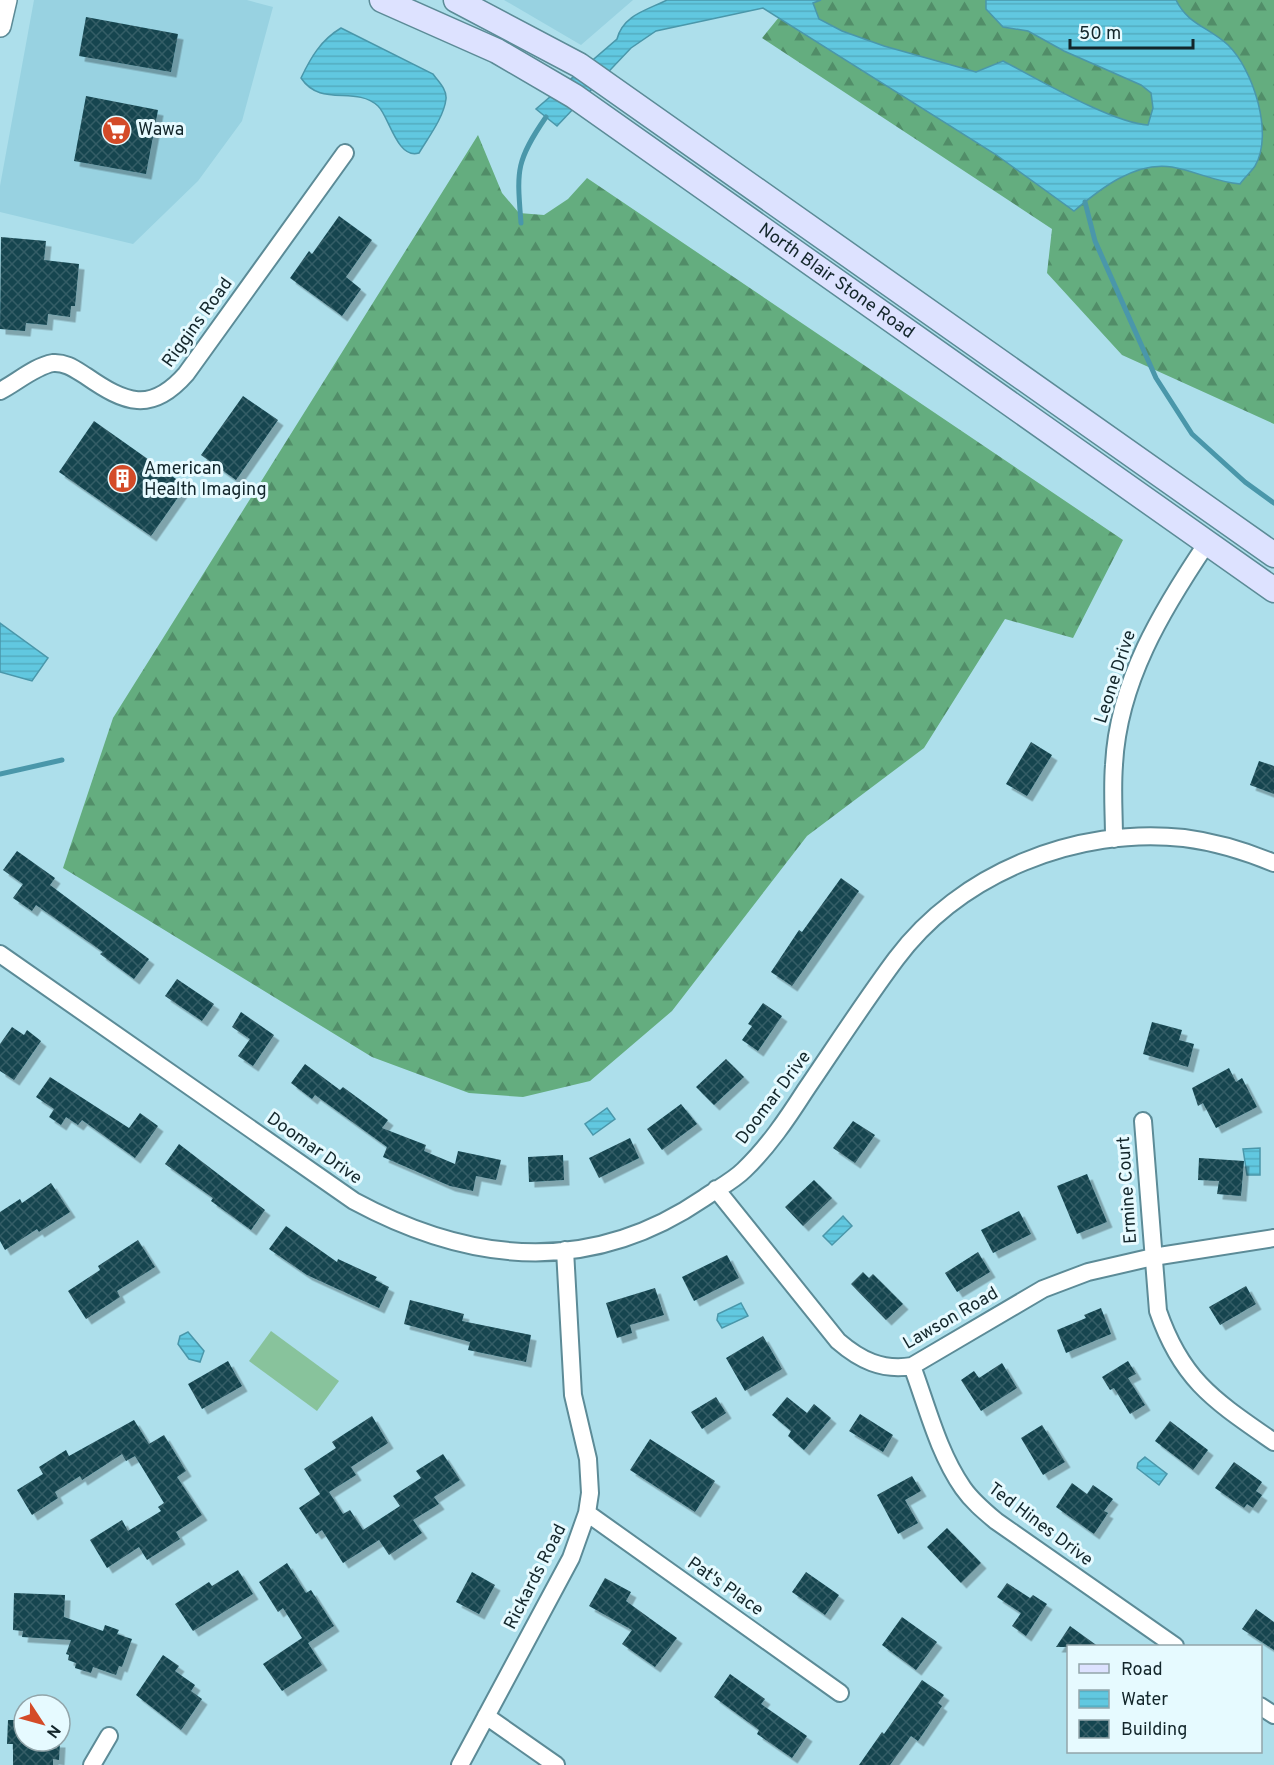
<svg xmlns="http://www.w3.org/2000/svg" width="1274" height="1765" viewBox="0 0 1274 1765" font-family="Overpass,sans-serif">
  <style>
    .built { fill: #98d2e1 }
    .grass { fill: #88c39c }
    .forest { fill: url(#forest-firs) }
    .water { fill: url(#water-rules); stroke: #4a97aa; stroke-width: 1.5 }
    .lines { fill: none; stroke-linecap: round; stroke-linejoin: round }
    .stream { stroke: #4a97aa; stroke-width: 5 }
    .building { fill: url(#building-cross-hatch); filter: url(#shadow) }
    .minor-casing { stroke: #5c8b97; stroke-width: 20 }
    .tertiary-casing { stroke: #5c8b97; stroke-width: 24 }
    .secondary-casing { stroke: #5c8b97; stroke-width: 27 }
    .minor { stroke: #fff; stroke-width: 16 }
    .tertiary { stroke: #fff; stroke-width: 21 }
    .secondary { stroke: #dde2ff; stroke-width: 24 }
    .labels { text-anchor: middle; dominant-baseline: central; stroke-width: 6; stroke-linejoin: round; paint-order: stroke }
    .poi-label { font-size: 18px; fill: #13262b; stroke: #e6faff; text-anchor: start }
    .street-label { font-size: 18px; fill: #13262b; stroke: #e6faff }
  </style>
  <defs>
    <pattern id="forest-firs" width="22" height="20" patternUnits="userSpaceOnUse" patternTransform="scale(1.5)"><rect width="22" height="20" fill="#64ad7f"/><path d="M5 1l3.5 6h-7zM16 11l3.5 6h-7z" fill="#518d68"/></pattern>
    <pattern id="water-rules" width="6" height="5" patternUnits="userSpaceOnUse" patternTransform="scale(1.5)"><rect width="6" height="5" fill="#61c8e0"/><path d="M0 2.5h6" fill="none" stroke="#53acc0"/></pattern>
    <pattern id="building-cross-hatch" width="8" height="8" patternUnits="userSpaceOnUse" patternTransform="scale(1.5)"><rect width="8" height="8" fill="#144550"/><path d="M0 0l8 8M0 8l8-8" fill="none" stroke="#355d66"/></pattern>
    <filter id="shadow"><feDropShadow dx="5.5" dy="5.5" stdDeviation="0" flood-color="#0004"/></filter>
  </defs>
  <rect width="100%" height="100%" fill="#addfeb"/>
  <!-- built -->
  <path class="built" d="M34,0H247L273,7L242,121L198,181L133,244L0,212V186Z
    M504,0H633L581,45Z"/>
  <!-- grass -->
  <path class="grass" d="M271,1331L339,1381L317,1411L249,1361Z"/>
  <!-- forest -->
  <path class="forest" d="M793,0H1274V424L1122,355L1047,273L1052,229L762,38Z
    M478,135L502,193L519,213L544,215L568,199L587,178L1123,540L1073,638L1005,619L924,748L807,836L672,1011L590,1081L523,1097L469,1093L372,1057L63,868L113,718Z"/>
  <!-- water -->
  <path class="water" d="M667,0H821L813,3L819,19L842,31L884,46L976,72L1003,61C1038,79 1112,123 1148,125L1153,108L1151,93L1141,85L1064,51L1028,31L1003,27L986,9V0H1176C1188,25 1209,27 1228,45C1253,69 1274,134 1255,166C1251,172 1244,178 1240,184C1216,182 1195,171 1172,167C1135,161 1100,189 1074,211L995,154L763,8L656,31L631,48L557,126L536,109L617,39C623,15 647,10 667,0Z
    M341,28L433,74C438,81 447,89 446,99C444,117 428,138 419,153C397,160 389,116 378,106C355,85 321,108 301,78C311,57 321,40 341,28Z
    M0,623L48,658L32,681L0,672Z
    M607,1108L615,1119L593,1135L585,1124Z
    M1260,1148V1175H1247L1243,1149Z
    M843,1216L852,1226L832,1245L823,1236Z
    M741,1303L748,1316L722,1328L717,1320L718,1314Z
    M188,1332L204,1351L200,1362L189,1359L178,1344L180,1336Z
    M1145,1457L1167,1474L1159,1485L1137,1468L1138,1463Z"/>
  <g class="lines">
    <!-- stream -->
    <path class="stream" d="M1085,202L1095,241L1156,378L1192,434L1245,482L1274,503
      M521,223C517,171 515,162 546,117
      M0,774L62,760"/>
  </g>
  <!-- building -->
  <path class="building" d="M86,17L178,34L171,72L79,56Z
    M86,96L158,110L146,174L74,161Z
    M339,216L372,240L346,277L361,289L342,316L290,278L309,251L312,254Z
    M1,237L46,241L44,260L79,264L75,306H71L70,317L48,314L47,325L26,323L25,331L0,329Z
    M243,396L278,420L236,480L201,455Z
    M94,421L186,486L151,536L59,472Z
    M1031,742L1052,755L1027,796L1006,784Z
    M1259,761L1274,766V794L1250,785Z
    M17,851L55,878L50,885L149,959L134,979L100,954L103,952L36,905L32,911L13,898L23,884L3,870Z
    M841,878L859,891L792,986L771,972L799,930L802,932Z
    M177,979L214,1004L202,1021L165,996Z
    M763,1003L782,1016L758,1051L742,1040L752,1026L748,1024Z
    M241,1012L274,1035L253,1066L238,1056L250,1039L232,1027Z
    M1152,1022L1182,1030L1179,1040L1194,1044L1188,1067L1143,1054Z
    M12,1027L24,1035L27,1030L41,1041L14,1080L0,1071V1044Z
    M726,1059L744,1077L714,1105L696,1087Z
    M305,1064L340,1090L343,1087L388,1120L382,1128L426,1145L424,1151L455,1164L458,1151L501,1160L496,1180L476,1176L473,1191L450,1186L383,1157L387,1147L315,1095L312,1099L291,1083Z
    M1229,1068L1236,1082L1242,1078L1257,1107L1216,1128L1203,1103L1198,1106L1192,1088Z
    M50,1077L129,1128L140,1113L158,1126L135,1158L82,1120L78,1125L66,1117L61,1125L49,1117L54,1109L36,1097Z
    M681,1104L697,1124L662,1150L647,1129Z
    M853,1121L875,1135L855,1163L833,1148Z
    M630,1138L639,1158L599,1178L589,1158Z
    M179,1144L265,1210L251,1230L211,1201L213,1198L165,1164Z
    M563,1155L564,1180L529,1182L528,1157Z
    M1199,1158L1244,1161L1241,1196L1217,1194L1219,1181L1198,1180Z
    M1087,1174L1107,1222L1077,1234L1057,1186Z
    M814,1180L832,1198L803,1226L785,1207Z
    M51,1183L70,1212L39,1232L37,1229L5,1250L0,1241V1212L20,1199L22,1203Z
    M1019,1211L1031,1234L993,1253L981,1230Z
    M286,1226L337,1262L338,1259L377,1277L375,1280L389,1287L379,1308L307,1275L269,1249Z
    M138,1240L155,1267L117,1291L120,1297L86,1319L68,1291L100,1270L98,1266Z
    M978,1252L990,1272L957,1292L945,1273Z
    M727,1255L739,1278L694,1301L682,1277Z
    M863,1272L869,1278L873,1274L903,1304L886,1320L851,1284Z
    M1246,1286L1256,1304L1220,1325L1209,1307Z
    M655,1288L664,1315L630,1325L632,1333L617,1338L606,1303Z
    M410,1300L464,1314L462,1321L531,1335L526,1362L468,1350L470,1342L404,1324Z
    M1101,1308L1111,1334L1066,1353L1057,1330L1086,1318L1084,1315Z
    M763,1336L782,1369L745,1391L726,1358Z
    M228,1361L242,1386L202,1409L188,1384Z
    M1128,1361L1136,1374L1128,1378L1145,1405L1130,1414L1114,1388L1110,1390L1102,1377Z
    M1002,1363L1017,1388L981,1411L961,1380L974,1371L979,1378Z
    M716,1397L726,1413L702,1429L691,1412Z
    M787,1397L807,1413L814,1404L831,1418L804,1450L788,1436L791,1431L772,1415Z
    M860,1414L893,1435L883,1452L849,1431Z
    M372,1416L388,1443L351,1467L356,1475L329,1492L343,1514L350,1510L363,1530L400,1506L393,1496L421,1478L416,1471L443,1454L460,1480L434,1497L439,1504L413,1520L422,1533L389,1555L379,1540L343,1563L322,1530L316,1534L299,1508L320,1494L304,1469L336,1448L332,1442Z
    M134,1420L149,1444L164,1435L186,1471L177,1477L202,1515L176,1532L180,1539L147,1560L139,1547L107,1568L90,1540L122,1520L128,1531L161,1511L158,1507L164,1503L135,1456L126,1461L122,1454L82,1480L80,1476L55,1492L58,1498L32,1515L17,1490L43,1474L39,1467L66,1450L69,1456Z
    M1170,1421L1208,1450L1193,1470L1155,1441Z
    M1042,1425L1065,1462L1043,1475L1021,1438Z
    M650,1439L715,1481L695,1512L630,1470Z
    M1234,1462L1262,1482L1256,1491L1262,1495L1253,1508L1247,1504L1244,1508L1215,1488Z
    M912,1476L921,1491L905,1500L918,1523L898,1534L877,1495Z
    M1072,1483L1087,1494L1093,1485L1113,1499L1104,1511L1108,1513L1094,1534L1056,1507Z
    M947,1528L981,1563L961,1583L927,1547Z
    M287,1563L306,1593L311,1590L334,1626L308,1643L322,1665L282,1691L263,1664L302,1638L283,1608L278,1612L259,1582Z
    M238,1570L253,1594L193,1631L175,1604L209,1582L212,1586Z
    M472,1572L495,1585L479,1614L456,1602Z
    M806,1572L839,1595L825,1615L792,1592Z
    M605,1578L631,1592L626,1601L677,1638L655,1667L622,1644L632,1630L589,1606Z
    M1007,1583L1030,1598L1033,1595L1047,1604L1026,1636L1012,1626L1021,1613L997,1597Z
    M14,1593L65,1595L64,1617L103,1631L105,1625L119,1630L117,1634L132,1639L122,1667L119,1666L116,1675L93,1667L91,1673L75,1668L76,1663L68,1660L69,1655L66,1654L71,1640L22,1637L23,1631L13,1630Z
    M1256,1609L1274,1622V1650L1242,1629Z
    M902,1617L937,1642L916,1670L882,1645Z
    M1070,1626L1099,1647H1056Z
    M163,1655L179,1666L175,1671L195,1685L191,1691L202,1699L181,1730L136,1695Z
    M730,1674L765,1699L761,1704L807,1736L792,1758L757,1734L759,1730L714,1697Z
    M922,1680L944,1695L938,1703L942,1706L918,1741L911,1736L890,1765H859L882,1732L884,1734Z
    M8,1720H24V1741L60,1742L59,1760L53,1759V1765H13V1744H7Z"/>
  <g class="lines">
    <defs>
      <path id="minor" d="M0,391C16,383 35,366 53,363C66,362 76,370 86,376C125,403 151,414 186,374L345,153
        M1114,839C1114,814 1112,790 1114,765C1118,682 1162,610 1207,543
        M0,954L354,1201C471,1264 590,1276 704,1198C717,1189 733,1181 744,1170C768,1147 787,1119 805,1091C835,1047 864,1002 896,959C960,873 1077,826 1184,838C1215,842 1245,851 1274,863
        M1143,1121L1158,1311C1182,1381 1215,1401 1274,1442
        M716,1189L838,1341C860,1360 882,1371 912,1366L1043,1289L1088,1272L1153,1257L1274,1238
        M912,1366C927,1406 938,1452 963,1488C972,1501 984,1511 996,1521L1175,1646
        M587,1513L840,1693
        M1260,1706L1274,1715
        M486,1716L556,1765
        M92,1765L109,1736
        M460,1765L571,1558L587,1513L590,1493L588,1459L573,1395L565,1250"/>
      <path id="tertiary" d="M0,26L6,0"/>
      <g id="secondary">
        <path id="s1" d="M382,0L497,51L574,96L1274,590"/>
        <path d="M456,0L579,65L1274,555"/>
      </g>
    </defs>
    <!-- minor casing -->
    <use href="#minor" class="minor-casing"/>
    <!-- tertiary casing -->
    <use href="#tertiary" class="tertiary-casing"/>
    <!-- secondary casing -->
    <use href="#secondary" class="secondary-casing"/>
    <!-- minor -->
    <use href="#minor" class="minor"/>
    <!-- tertiary -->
    <use href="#tertiary" class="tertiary"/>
    <!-- secondary -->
    <use href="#secondary" class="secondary"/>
  </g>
  <!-- icons -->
  <defs>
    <symbol id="supermarket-disc" viewBox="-11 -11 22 22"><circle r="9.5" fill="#d44b28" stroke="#e6faff"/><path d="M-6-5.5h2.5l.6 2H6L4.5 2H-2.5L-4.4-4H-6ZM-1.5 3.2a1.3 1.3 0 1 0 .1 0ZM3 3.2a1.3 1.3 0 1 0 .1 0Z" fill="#fff"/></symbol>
    <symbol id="building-disc" viewBox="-11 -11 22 22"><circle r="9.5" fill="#d44b28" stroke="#e6faff"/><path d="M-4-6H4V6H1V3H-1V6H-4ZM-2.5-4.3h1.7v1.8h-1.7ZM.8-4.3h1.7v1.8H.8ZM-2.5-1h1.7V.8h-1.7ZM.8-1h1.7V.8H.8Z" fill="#fff"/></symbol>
  </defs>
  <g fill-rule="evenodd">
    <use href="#supermarket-disc" x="100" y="114" width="33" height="33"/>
    <use href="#building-disc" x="106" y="462" width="33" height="33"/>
  </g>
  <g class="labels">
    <!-- poi labels -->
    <g class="poi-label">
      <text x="138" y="130">Wawa</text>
      <text x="144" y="469">American<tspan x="144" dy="21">Health Imaging</tspan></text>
    </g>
    <!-- street labels -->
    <g class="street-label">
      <text stroke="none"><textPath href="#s1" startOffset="536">North Blair Stone Road</textPath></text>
      <text transform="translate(198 323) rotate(-54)">Riggins Road</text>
      <text transform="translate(1116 677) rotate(-72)">Leone Drive</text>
      <text transform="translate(774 1098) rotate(-53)">Doomar Drive</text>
      <text transform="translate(314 1149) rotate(35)">Doomar Drive</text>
      <text transform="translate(1128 1190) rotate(-94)">Ermine Court</text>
      <text transform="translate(951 1319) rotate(-30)">Lawson Road</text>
      <text transform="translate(1040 1525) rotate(37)">Ted Hines Drive</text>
      <text transform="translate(536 1577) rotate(-63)">Rickards Road</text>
      <text transform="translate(725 1587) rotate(35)">Pat's Place</text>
    </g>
  </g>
  <!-- legend -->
  <rect x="1067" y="1645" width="195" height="108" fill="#e6faff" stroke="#92a5aa" stroke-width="1.5"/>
  <rect x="1079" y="1664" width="30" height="9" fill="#dde2ff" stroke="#92a5aa" stroke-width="1.5"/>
  <text x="1121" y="1675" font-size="18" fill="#13262b">Road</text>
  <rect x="1079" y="1690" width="30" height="18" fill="url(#water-rules)" stroke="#92a5aa" stroke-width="1.5"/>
  <text x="1121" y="1705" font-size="18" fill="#13262b">Water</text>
  <rect x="1079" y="1720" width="30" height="18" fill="url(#building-cross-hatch)" stroke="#92a5aa" stroke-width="1.5"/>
  <text x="1121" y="1735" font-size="18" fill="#13262b">Building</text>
  <!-- north arrow -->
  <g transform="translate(42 1723) rotate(126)"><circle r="28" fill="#e6faff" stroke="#92a5aa" stroke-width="1.5"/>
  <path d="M0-4.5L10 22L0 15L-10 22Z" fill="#d44b28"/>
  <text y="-9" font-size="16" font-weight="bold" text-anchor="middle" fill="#13262b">N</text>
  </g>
  <!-- scale -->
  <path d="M1070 39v9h123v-9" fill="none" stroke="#13262b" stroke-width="3"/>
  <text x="1079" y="39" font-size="18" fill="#13262b" stroke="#e6faff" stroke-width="4.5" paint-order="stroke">50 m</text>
</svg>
